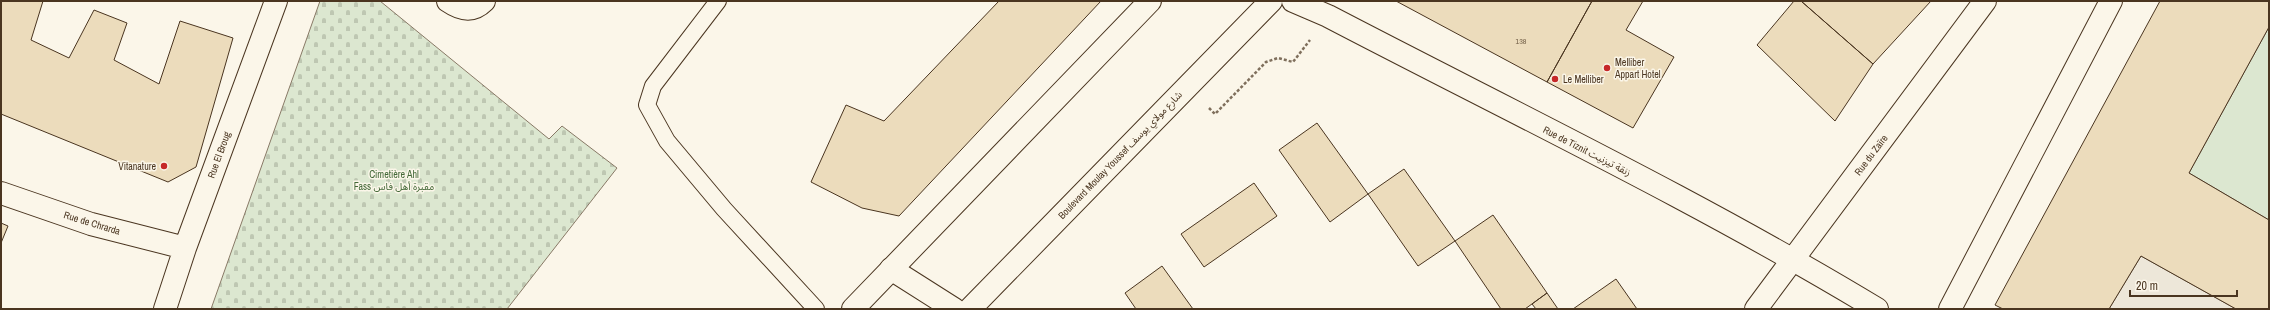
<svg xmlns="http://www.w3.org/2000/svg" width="2270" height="310" viewBox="0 0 2270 310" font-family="'Archivo Narrow','Noto Sans Arabic',sans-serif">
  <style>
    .grass { fill: #dce7d0; stroke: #887966 }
    .cemetery { fill: url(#cemetery-stones); stroke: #887966 }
    .parking { fill: #ede7d9; stroke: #887966 }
    .building { fill: #ecdcbc; stroke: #4a3520 }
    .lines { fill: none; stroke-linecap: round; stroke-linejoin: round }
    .lane-casing { stroke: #4a3520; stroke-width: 18 }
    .street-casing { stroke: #4a3520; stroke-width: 24 }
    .secondary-casing { stroke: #4a3520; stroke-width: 24 }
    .path { stroke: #7f6f5c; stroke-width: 2.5; stroke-dasharray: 3 2; stroke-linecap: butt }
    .lane { stroke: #fbf6e9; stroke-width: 16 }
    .street { stroke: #fbf6e9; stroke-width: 22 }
    .secondary { stroke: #fbf6e9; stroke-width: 22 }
    .poi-dot { fill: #c62828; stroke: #fbf6e9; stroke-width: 1.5 }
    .labels { text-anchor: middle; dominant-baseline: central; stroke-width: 3; stroke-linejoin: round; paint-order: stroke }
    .number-label { font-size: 8px; fill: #725f47 }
    .poi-label { font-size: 10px; fill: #4a3520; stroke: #fbf6e9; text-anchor: start }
    .street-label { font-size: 10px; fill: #4a3520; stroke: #fbf6e9 }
    .park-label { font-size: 10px; fill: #436837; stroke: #fbf6e9 }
  </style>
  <defs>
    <pattern id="cemetery-stones" width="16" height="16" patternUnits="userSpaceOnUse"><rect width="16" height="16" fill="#dce7d0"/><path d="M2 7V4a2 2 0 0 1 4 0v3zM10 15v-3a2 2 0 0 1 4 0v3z" fill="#bec7b2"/></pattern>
  </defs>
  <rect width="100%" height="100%" fill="#fbf6e9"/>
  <!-- grass -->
  <path class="grass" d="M2269,27V220L2189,173Z"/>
  <!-- cemetery -->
  <path class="cemetery" d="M320,1H380L549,139L562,126L617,168L507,309H211Z"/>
  <!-- parking -->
  <path class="parking" d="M2141,256L2236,309H2109Z"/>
  <!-- building -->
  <path class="building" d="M1,1H43L31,40L69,58L94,10L127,23L114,60L159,84L180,21L233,38L196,167L168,182L1,114Z
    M999,1H1101L899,216L862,208L811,182L846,105L884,121Z
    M1396,1H1592L1547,82Z
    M1592,1H1643L1626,30L1674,57L1633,128L1547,82Z
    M1794,1H1801L1873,64L1835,121L1757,45Z
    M1801,1H1931L1873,64Z
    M2160,1H2269V27L2189,173L2269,220V309H2236L2141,256L2109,309H2003L1995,305Z
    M1317,123L1368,194L1330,222L1279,150Z
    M1404,169L1455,241L1418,266L1368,194Z
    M1254,183L1277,216L1204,267L1181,234Z
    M1493,215L1547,293L1525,309H1501L1455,241Z
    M1,223L8,226L1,243Z
    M1162,266L1193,309H1136L1125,293Z
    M1616,279L1637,309H1573Z
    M1547,293L1558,309H1536L1532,304Z"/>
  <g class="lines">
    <defs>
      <path id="lane" d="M718,1L653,86L647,105L667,141L724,209L816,309"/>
      <path id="street" d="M448,1C461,10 472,13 484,1
        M1,193L91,224L185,248
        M891,269L954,309
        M165,309L185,248L276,1
        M1756,309L1985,1
        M1950,309L2111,1"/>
      <path id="secondary" d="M1293,1L1328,16C1512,112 1700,202 1877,309
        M853,309L1150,1
        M970,309L1271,1"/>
    </defs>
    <!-- lane casing -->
    <use href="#lane" class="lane-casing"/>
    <!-- street casing -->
    <use href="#street" class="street-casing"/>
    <!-- secondary casing -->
    <use href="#secondary" class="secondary-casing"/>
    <!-- path -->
    <path class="path" d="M1209,108L1215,114L1266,62L1278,58L1293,62L1310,40"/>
    <!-- lane -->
    <use href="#lane" class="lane"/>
    <!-- street -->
    <use href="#street" class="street"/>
    <!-- secondary -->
    <use href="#secondary" class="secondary"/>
  </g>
  <!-- markers -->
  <g class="poi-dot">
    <circle cx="1607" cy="68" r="4"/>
    <circle cx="1555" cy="79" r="4"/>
    <circle cx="164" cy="166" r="4"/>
  </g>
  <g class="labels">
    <!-- number labels -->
    <g class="number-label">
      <text x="1521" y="41">138</text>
    </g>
    <!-- poi labels -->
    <g class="poi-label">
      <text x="1615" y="62">Melliber<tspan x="1615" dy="12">Appart Hotel</tspan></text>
      <text x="1563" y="79">Le Melliber</text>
      <text x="156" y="166" text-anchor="end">Vitanature</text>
    </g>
    <!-- street labels -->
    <g class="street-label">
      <text transform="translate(1587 151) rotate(27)">Rue de Tiznit زنقة تيزنيت</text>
      <text transform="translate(219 155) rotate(-70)">Rue El Broug</text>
      <text transform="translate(1120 155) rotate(-46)">Boulevard Moulay Youssef شارع مولاي يوسف</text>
      <text transform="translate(1871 155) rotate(-53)">Rue du Zaïre</text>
      <text transform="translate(92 223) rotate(17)">Rue de Chrarda</text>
    </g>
    <!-- park labels -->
    <g class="park-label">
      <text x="394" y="174">Cimetière Ahl<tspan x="394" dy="12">Fass مقبرة أهل فاس</tspan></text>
    </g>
  </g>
  <!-- border -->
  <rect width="2270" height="310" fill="none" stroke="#4a3520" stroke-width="4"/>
  <!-- scale -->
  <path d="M2130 290v6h107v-6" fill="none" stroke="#4a3520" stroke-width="2"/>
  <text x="2136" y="290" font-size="12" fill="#4a3520" stroke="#fbf6e9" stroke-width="3" paint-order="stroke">20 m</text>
</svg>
